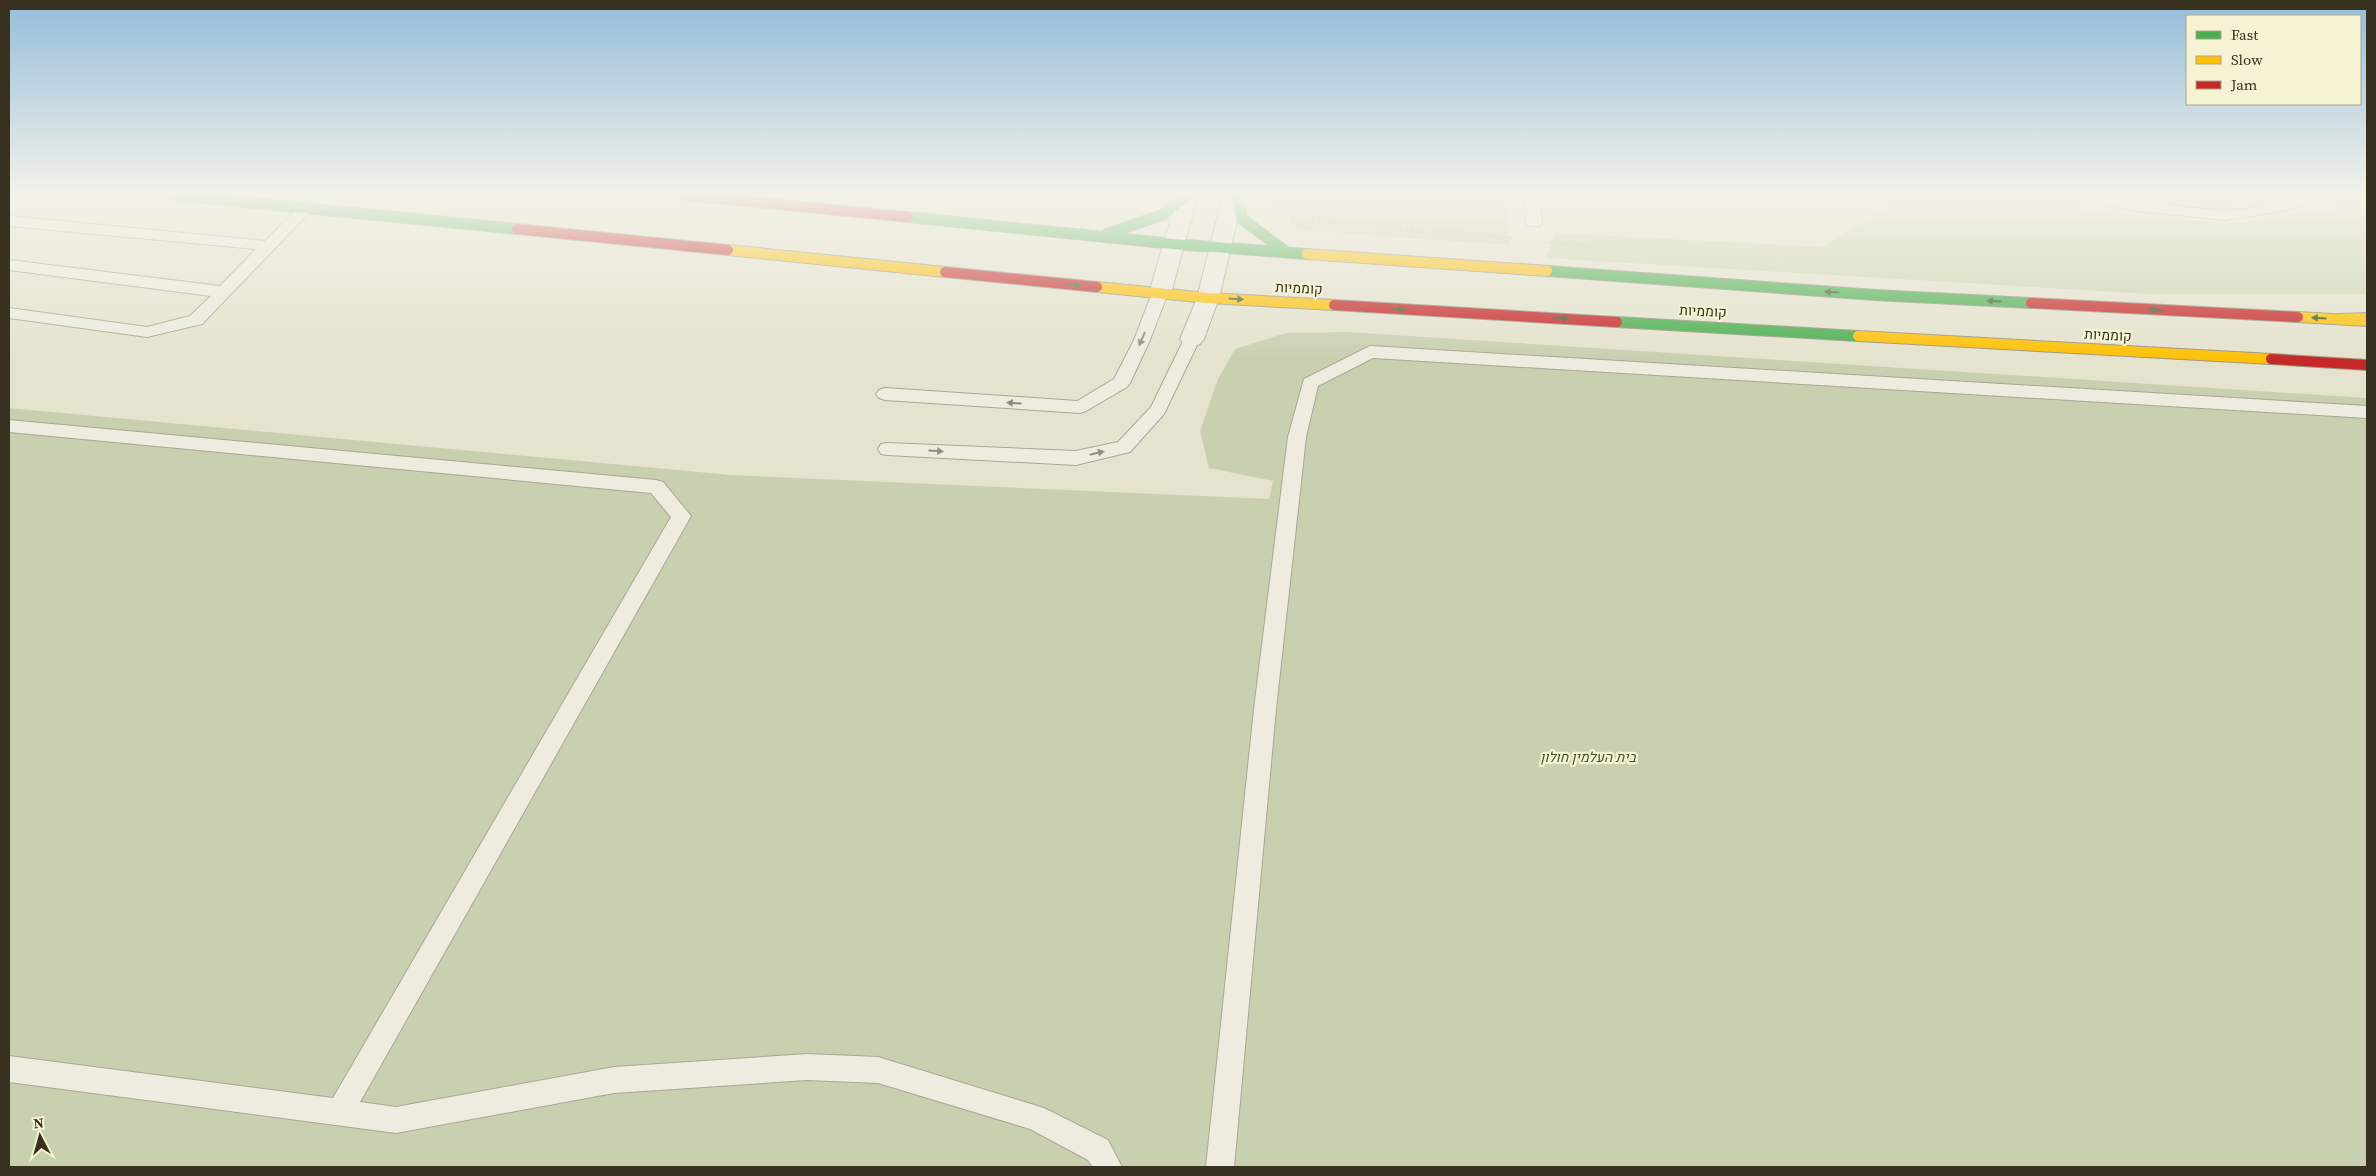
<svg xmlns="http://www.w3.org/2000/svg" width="2376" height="1176" viewBox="0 0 2376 1176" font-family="'Source Serif 4',Heebo,serif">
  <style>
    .green { fill: #cdd6b0 }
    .cemetery { fill: #c9d0b0 }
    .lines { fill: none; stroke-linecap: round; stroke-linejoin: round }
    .lane-casing { stroke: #aaa797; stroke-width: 2 }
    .street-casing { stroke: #aaa797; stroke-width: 2 }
    .fast-casing { stroke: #9a9786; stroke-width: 12 }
    .slow-casing { stroke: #9a9786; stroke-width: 12 }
    .jam-casing { stroke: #9a9786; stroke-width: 12 }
    .path { stroke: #c5c3b6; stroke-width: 2.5; stroke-dasharray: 3 2.5; stroke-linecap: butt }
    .lane { fill: #edecdf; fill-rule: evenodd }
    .street { fill: #edecdf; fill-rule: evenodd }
    .fast { stroke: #4caf50; stroke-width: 10 }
    .slow { stroke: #ffc107; stroke-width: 10 }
    .jam { stroke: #c62828; stroke-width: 10 }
    .oneway { fill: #3f5d30 }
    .oneway2 { fill: #928e7f }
    .labels { text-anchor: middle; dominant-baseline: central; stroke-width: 4.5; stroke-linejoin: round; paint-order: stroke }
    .street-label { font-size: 14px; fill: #38311f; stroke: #f5f3d4 }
    .park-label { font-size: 14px; font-style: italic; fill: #3e5526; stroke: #f5f3d4 }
  </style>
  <rect width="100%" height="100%" fill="#e5e3ce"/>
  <!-- green -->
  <path class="green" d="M1268,195H1505L1510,245L1298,230Z
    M1902,195H2050L2099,214L2238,223L2335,208L2354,195H2367V294H2150L1546,258L1554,233L1822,247L1897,202Z
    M2142,195H2279L2219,206Z"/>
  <!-- cemetery -->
  <path class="cemetery" d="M1347,332L2367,398V1167H9V408L731,475L1269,499L1273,481L1209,468L1200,431L1218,379L1235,349L1286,333Z"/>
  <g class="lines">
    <defs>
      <path id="lane" d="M1524,195H1540L1542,223L1539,226H1529L1526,223Z
        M2076,195C2125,195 2174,209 2223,210C2249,211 2277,201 2302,196C2310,194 2320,195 2328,195L2326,198L2282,211L2225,220L2137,211L2078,198Z
        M307,202L315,207L312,210L202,324L147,337L9,318V308L147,327L190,316L211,296L9,270V260L220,286L256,249L9,226V216L265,241L302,204Z
        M1160,288L1166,289L1168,293L1150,340L1130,383L1127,387L1086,411L1080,413L885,400L879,398L876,394L879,390L885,388L1077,401L1114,379L1134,340L1152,293L1154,289Z
        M1192,333L1198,335L1200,339L1164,414L1130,452L1076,465L887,455L881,454L878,449L881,444L887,443L1076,451L1118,442L1151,407L1184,339L1186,335Z
        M1370,346L2367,406V418L1373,358L1318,386L1306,437L1276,709L1234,1167H1206L1254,709L1288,437L1304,379Z
        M9,420L656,480L663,482L691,516L360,1102L396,1107L614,1067L807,1054L878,1057L1044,1108L1108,1140L1122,1167H1093L1088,1160L1030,1129L878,1083L807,1080L614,1093L396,1133L9,1082V1056L333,1098L671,517L651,493L9,432Z"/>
      <path id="street" d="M1178,195H1198L1171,293L1168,298L1160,300L1152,298L1149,293Z
        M1223,195H1243L1219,298L1204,339L1200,344L1192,347L1184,344L1180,339L1197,298Z"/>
      <path id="fast" d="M173,195L517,229
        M1236,195L1242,219L1285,251
        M908,217L1174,244L1307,254
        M1107,234L1162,215L1188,195
        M1547,271L1875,295L2031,303
        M1617,322L1858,336"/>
      <path id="slow" d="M728,250L945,272
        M1307,254L1547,271
        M1097,287L1208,298L1334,305
        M2298,317L2367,321
        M2339,319L2367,318
        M1858,336L2271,359"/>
      <path id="jam" d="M683,195L908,217
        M517,229L728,250
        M945,272L1097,287
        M2031,303L2298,317
        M1334,305L1617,322
        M2271,359L2367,365"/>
    </defs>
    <!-- lane casing -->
    <use href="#lane" class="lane-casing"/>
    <!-- street casing -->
    <use href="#street" class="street-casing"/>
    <!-- fast casing -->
    <use href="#fast" class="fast-casing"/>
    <!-- slow casing -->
    <use href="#slow" class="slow-casing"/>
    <!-- jam casing -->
    <use href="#jam" class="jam-casing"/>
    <!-- path -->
    <path class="path" d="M1046,195L1114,204
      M1291,223L1315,217L1513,238
      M1296,225L1314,220L1458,237
      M1549,242L1593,246"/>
    <!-- lane -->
    <use href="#lane" class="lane"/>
    <!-- street -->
    <use href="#street" class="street"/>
    <!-- fast -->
    <use href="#fast" class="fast"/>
    <!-- slow -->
    <use href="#slow" class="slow"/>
    <!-- jam -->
    <use href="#jam" class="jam"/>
  </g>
  <!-- one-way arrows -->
  <defs><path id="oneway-solid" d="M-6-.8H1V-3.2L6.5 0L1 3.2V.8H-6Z" transform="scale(1.25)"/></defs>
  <g class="oneway">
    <use href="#oneway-solid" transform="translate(1074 285) rotate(6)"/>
    <use href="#oneway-solid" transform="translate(1832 292) rotate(-176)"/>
    <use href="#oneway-solid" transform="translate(1236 299) rotate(3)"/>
    <use href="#oneway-solid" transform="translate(1994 301) rotate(-177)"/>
    <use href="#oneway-solid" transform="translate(1398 309) rotate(3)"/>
    <use href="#oneway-solid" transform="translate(2156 310) rotate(-177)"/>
    <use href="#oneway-solid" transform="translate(1561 318) rotate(3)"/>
    <use href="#oneway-solid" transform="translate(2319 318) rotate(-177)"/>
  </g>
  <g class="oneway2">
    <use href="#oneway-solid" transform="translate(1142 339) rotate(113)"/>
    <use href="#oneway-solid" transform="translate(1014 403) rotate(-176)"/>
    <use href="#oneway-solid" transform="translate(936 451) rotate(3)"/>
    <use href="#oneway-solid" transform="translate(1097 453) rotate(-13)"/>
  </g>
  <!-- sky -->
  <linearGradient id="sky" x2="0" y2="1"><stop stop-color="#95bdda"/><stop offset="0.54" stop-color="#f3f2e9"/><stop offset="1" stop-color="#f3f2e9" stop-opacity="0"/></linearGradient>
  <rect width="2376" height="360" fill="url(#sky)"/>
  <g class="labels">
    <!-- street labels -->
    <g class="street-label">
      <text transform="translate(1299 288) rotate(3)">קוממיות</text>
      <text transform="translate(1703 311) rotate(3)">קוממיות</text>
      <text transform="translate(2108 335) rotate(3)">קוממיות</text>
    </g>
    <!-- park labels -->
    <g class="park-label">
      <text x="1588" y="757">בית העלמין חולון</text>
    </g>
  </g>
  <!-- border -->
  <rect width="2376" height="1176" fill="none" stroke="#38311f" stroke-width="20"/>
  <!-- legend -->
  <rect x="2186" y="15" width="175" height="90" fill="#f5f3d4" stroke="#a9a58c"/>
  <rect x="2196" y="31" width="25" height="8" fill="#4caf50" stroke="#a9a58c"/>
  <text x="2231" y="40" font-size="15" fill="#38311f">Fast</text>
  <rect x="2196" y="56" width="25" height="8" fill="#ffc107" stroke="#a9a58c"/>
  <text x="2231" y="65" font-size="15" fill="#38311f">Slow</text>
  <rect x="2196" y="81" width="25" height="8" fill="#c62828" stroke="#a9a58c"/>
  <text x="2231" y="90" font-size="15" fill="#38311f">Jam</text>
  <!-- north arrow -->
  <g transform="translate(40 1136) rotate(354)" stroke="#f5f3d4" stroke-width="4" paint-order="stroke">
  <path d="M0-4L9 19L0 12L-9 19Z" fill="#38311f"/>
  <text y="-8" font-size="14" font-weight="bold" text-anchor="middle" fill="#38311f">N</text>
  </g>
</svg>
